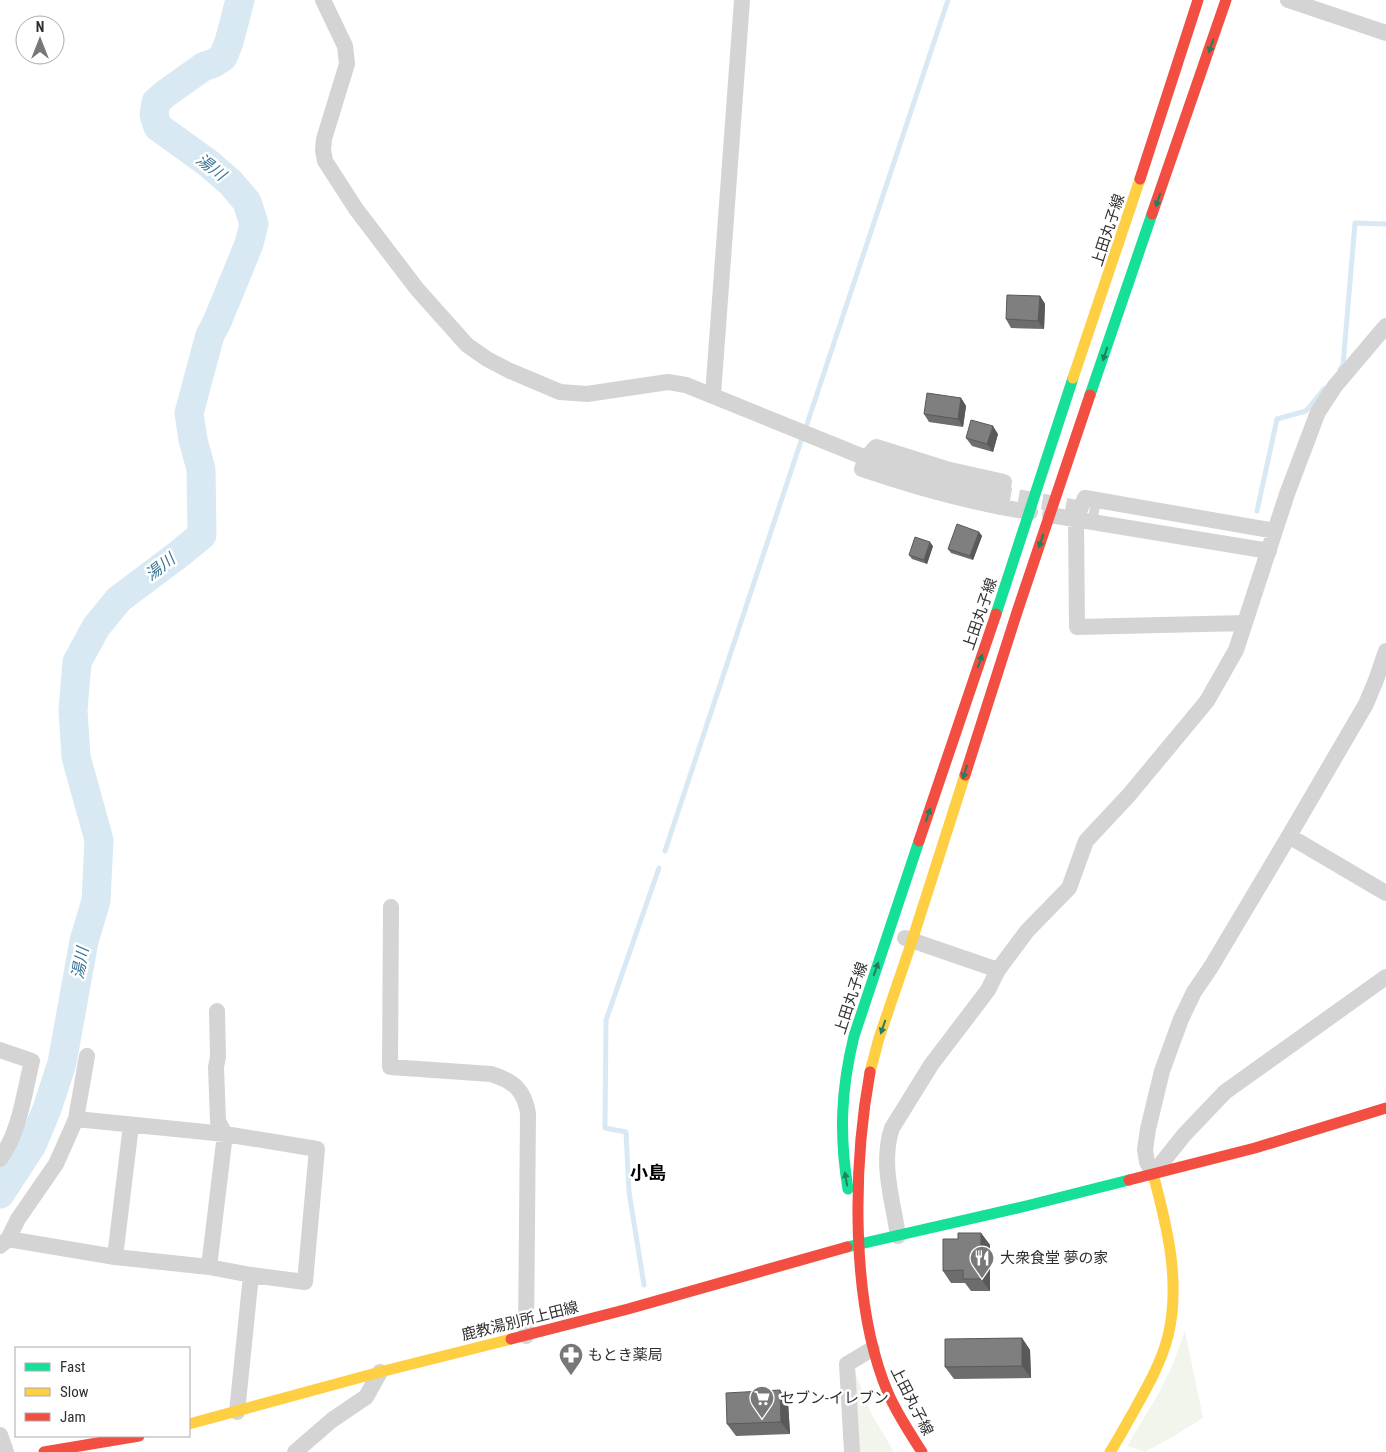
<svg xmlns="http://www.w3.org/2000/svg" width="1386" height="1452" viewBox="0 0 1386 1452" font-family="'Roboto Condensed','Noto Sans JP',sans-serif">
  <style>
    .green { fill: #f1f5ec }
    .lines { fill: none; stroke-linecap: round; stroke-linejoin: round }
    .stream { stroke: #d8e9f3; stroke-width: 5 }
    .river { stroke: #d8e9f3; stroke-width: 29 }
    .street-tunnel { stroke: #d5d5d5; stroke-width: 16; stroke-dasharray: 16 8; stroke-linecap: butt }
    .street { stroke: #d4d4d4; stroke-width: 16 }
    .fast { stroke: #16e098; stroke-width: 11 }
    .slow { stroke: #ffcf43; stroke-width: 11 }
    .jam { stroke: #f24e42; stroke-width: 11 }
    .wall { fill: #6d6d6d }
    .shaded-wall { fill: #595959 }
    .building { fill: #7f7f7f; stroke: #595959 }
    .oneway { fill: #247f5e }
    .labels { text-anchor: middle; dominant-baseline: central; stroke-width: 5; stroke-linejoin: round; paint-order: stroke }
    .street-label { font-size: 15px; fill: #2f2f2f; stroke: #fff }
    .poi-label { font-size: 15px; fill: #2f2f2f; stroke: #fff; text-anchor: start }
    .water-label { font-size: 16px; font-style: italic; fill: #397595; stroke: #fff }
    .quarter-label { font-size: 18px; font-weight: bold; fill: #000; stroke: #fff }
  </style>
  <rect width="100%" height="100%" fill="#fff"/>
  <!-- green -->
  <path class="green" d="M1185,1331L1203,1418L1169,1439L1145,1452L1127,1446L1160,1391L1172,1366Z
    M855,1373L871,1413L894,1452H859Z"/>
  <g class="lines">
    <!-- stream -->
    <path class="stream" d="M1340,369L1343,365L1355,223L1386,224
      M807,424L948,0
      M1257,511L1277,419L1306,411L1324,389
      M665,851L801,441
      M644,1285L629,1192L626,1132L605,1128L606,1020L659,868"/>
    <!-- river -->
    <path class="river" d="M0,1194L32,1145L47,1109L62,1063L84,941L96,901L99,840L76,757L73,710L77,662L96,627L119,599L179,554L202,535L201,469L193,440L189,413L210,335L217,322L249,244L254,224L247,202L231,183L208,163L158,127L154,115L156,102L165,94L203,67L214,63L223,57L229,42L240,0"/>
    <!-- street-tunnel -->
    <path class="street-tunnel" d="M995,493L1099,512"/>
    <!-- street -->
    <path class="street" d="M323,0L345,46L347,64L324,139L323,150L325,161L356,209L417,289L467,345L487,359L510,371L560,392L587,394L668,382L686,385L866,458L862,469C917,488 972,503 1030,512
      M1288,0L1386,33
      M713,395L742,0
      M995,493C950,486 908,473 866,458L876,447L946,469L1004,482L1000,507
      M1050,515L1269,551
      M1245,623L1077,627L1076,518L1085,498L1275,531
      M1386,651L1376,680L1366,704L1289,836L1211,967L1194,992L1181,1019L1162,1071L1148,1129L1145,1150L1147,1162L1153,1174L1184,1135L1225,1092L1386,977
      M1289,836L1386,893
      M391,907L390,1067L491,1074C514,1081 524,1090 528,1113L526,1336
      M905,938L998,970
      M0,1050L32,1061C24,1093 20,1132 0,1159
      M898,1236C893,1200 880,1164 892,1128L931,1065L988,990L998,970L1027,931L1069,888L1086,841L1129,795L1207,701L1236,650L1287,494L1318,412L1335,386L1386,326
      M8,1239L115,1257L209,1267L251,1275L305,1282L317,1149L225,1134L76,1119
      M0,1246L8,1239L18,1219L56,1164L76,1119L87,1056
      M115,1257L131,1125
      M209,1267L225,1134L218,1121L216,1067L218,1057L217,1011
      M237,1412L251,1275
      M0,1435L6,1452
      M295,1452L332,1420L366,1397L380,1372
      M852,1452L847,1364L872,1349"/>
    <!-- fast -->
    <path class="fast" d="M1090,395L1152,214
      M996,614L1073,378
      M848,1189C839,1135 841,1089 854,1036L919,841
      M847,1247L1026,1206L1129,1180"/>
    <!-- slow -->
    <path class="slow" d="M1073,378L1140,179
      M870,1072L879,1038L910,947L965,775
      M189,1424L380,1372L511,1339
      M1110,1452C1118,1440 1124,1428 1131,1416C1145,1391 1161,1364 1168,1336C1181,1282 1167,1226 1153,1174"/>
    <!-- jam -->
    <path class="jam" d="M1140,179L1198,0
      M1152,214L1226,0
      M965,775L1018,609L1090,395
      M919,841L996,614
      M870,1072C853,1166 850,1303 888,1393C897,1414 910,1433 922,1452
      M1129,1180L1255,1148L1386,1108
      M511,1339L628,1309L847,1247
      M44,1452L139,1436"/>
  </g>
  <!-- wall -->
  <path class="wall" d="M1040,296L1045,304L1044,329L1011,328L1006,319Z
    M961,398L966,406L963,427L929,422L924,414Z
    M998,434L993,452L972,446L966,438Z
    M979,532L982,536L973,560L951,553L948,549Z
    M933,546L927,564L912,559L909,555Z
    M981,1233L990,1245V1291H971L965,1283H951L943,1271L958,1239Z
    M1022,1338L1030,1350L1031,1378L954,1379L945,1367Z
    M788,1402L790,1434L736,1436L727,1424Z"/>
  <!-- shaded-wall -->
  <path class="shaded-wall" d="M1040,296L1045,304L1044,329L1038,321Z
    M961,398L966,406L963,427L958,419Z
    M993,426L998,434L993,452L987,444Z
    M979,532L982,536L973,560L970,556Z
    M930,542L933,546L927,564L924,560Z
    M981,1233L990,1245V1291L981,1279Z
    M1022,1338L1030,1350L1031,1378L1022,1366Z
    M780,1390L788,1402L790,1434L781,1422Z"/>
  <!-- building -->
  <path class="building" d="M1007,295L1040,296L1038,321L1006,319Z
    M927,393L961,398L958,419L924,414Z
    M971,420L993,426L987,444L966,438Z
    M957,524L979,532L970,556L948,549Z
    M915,537L930,542L924,560L909,555Z
    M958,1233H981V1279H963V1270L943,1271V1239H958Z
    M1022,1338V1366L945,1367V1339Z
    M780,1390L781,1422L727,1424L726,1393Z"/>
  <!-- one-way arrows -->
  <defs><path id="oneway-solid" d="M-6-.8H1V-3.2L6.5 0L1 3.2V.8H-6Z" transform="scale(1.25)"/></defs>
  <g class="oneway">
    <use href="#oneway-solid" transform="translate(1211 46) rotate(109)"/>
    <use href="#oneway-solid" transform="translate(1158 200) rotate(109)"/>
    <use href="#oneway-solid" transform="translate(1105 354) rotate(109)"/>
    <use href="#oneway-solid" transform="translate(1041 541) rotate(109)"/>
    <use href="#oneway-solid" transform="translate(980 661) rotate(-71)"/>
    <use href="#oneway-solid" transform="translate(965 772) rotate(107)"/>
    <use href="#oneway-solid" transform="translate(928 815) rotate(-71)"/>
    <use href="#oneway-solid" transform="translate(876 969) rotate(-71)"/>
    <use href="#oneway-solid" transform="translate(883 1027) rotate(109)"/>
    <use href="#oneway-solid" transform="translate(846 1179) rotate(-100)"/>
  </g>
  <!-- icons -->
  <defs>
    <symbol id="restaurant-pin" viewBox="-11 -11 22 30"><path d="M0 17L-7.5 6A9.5 9.5 0 1 1 7.5 6Z" fill="#787878" stroke="#fff"/><path d="M-5-6h1v4h1v-4h1v4h1v-4h1v5L-1.5 .5V6h-2V.5L-5-1ZM5-6V6H3V1.5H1.5Q1.5-4 5-6Z" fill="#fff"/></symbol>
    <symbol id="pharmacy-pin" viewBox="-11 -11 22 30"><path d="M0 17L-7.5 6A9.5 9.5 0 1 1 7.5 6Z" fill="#787878" stroke="#fff"/><path d="M-2-6h4v4h4v4h-4v4h-4v-4h-4v-4h4Z" fill="#fff"/></symbol>
    <symbol id="supermarket-pin" viewBox="-11 -11 22 30"><path d="M0 17L-7.5 6A9.5 9.5 0 1 1 7.5 6Z" fill="#787878" stroke="#fff"/><path d="M-6-5.5h2.5l.6 2H6L4.5 2H-2.5L-4.4-4H-6ZM-1.5 3.2a1.3 1.3 0 1 0 .1 0ZM3 3.2a1.3 1.3 0 1 0 .1 0Z" fill="#fff"/></symbol>
  </defs>
  <g fill-rule="evenodd">
    <use href="#restaurant-pin" x="968" y="1244" width="28" height="38"/>
    <use href="#pharmacy-pin" x="557" y="1341" width="28" height="38"/>
    <use href="#supermarket-pin" x="748" y="1384" width="28" height="38"/>
  </g>
  <g class="labels">
    <!-- street labels -->
    <g class="street-label">
      <text transform="translate(1108 230) rotate(-72)">上田丸子線</text>
      <text transform="translate(980 614) rotate(-71)">上田丸子線</text>
      <text transform="translate(851 998) rotate(-72)">上田丸子線</text>
      <text transform="translate(520 1321) rotate(-14)">鹿教湯別所上田線</text>
      <text transform="translate(912 1401) rotate(63)">上田丸子線</text>
    </g>
    <!-- poi labels -->
    <g class="poi-label">
      <text x="1000" y="1258">大衆食堂 夢の家</text>
      <text x="588" y="1355">もとき薬局</text>
      <text x="780" y="1398">セブン-イレブン</text>
    </g>
    <!-- water labels -->
    <g class="water-label">
      <text transform="translate(211 167) rotate(37)">湯川</text>
      <text transform="translate(160 567) rotate(-38)">湯川</text>
      <text transform="translate(80 963) rotate(-80)">湯川</text>
    </g>
    <!-- quarter labels -->
    <g class="quarter-label">
      <text x="648" y="1172">小島</text>
    </g>
  </g>
  <!-- legend -->
  <rect x="15" y="1347" width="175" height="90" fill="#ffffff" stroke="#acacac"/>
  <rect x="25" y="1363" width="25" height="8" fill="#16e098" stroke="#acacac"/>
  <text x="60" y="1372" font-size="15" fill="#2f2f2f">Fast</text>
  <rect x="25" y="1388" width="25" height="8" fill="#ffcf43" stroke="#acacac"/>
  <text x="60" y="1397" font-size="15" fill="#2f2f2f">Slow</text>
  <rect x="25" y="1413" width="25" height="8" fill="#f24e42" stroke="#acacac"/>
  <text x="60" y="1422" font-size="15" fill="#2f2f2f">Jam</text>
  <!-- north arrow -->
  <g transform="translate(40 40)"><circle r="24" fill="#ffffff" stroke="#acacac"/>
  <path d="M0-4L9 19L0 12L-9 19Z" fill="#787878"/>
  <text y="-8" font-size="14" font-weight="bold" text-anchor="middle" fill="#2f2f2f">N</text>
  </g>
</svg>
